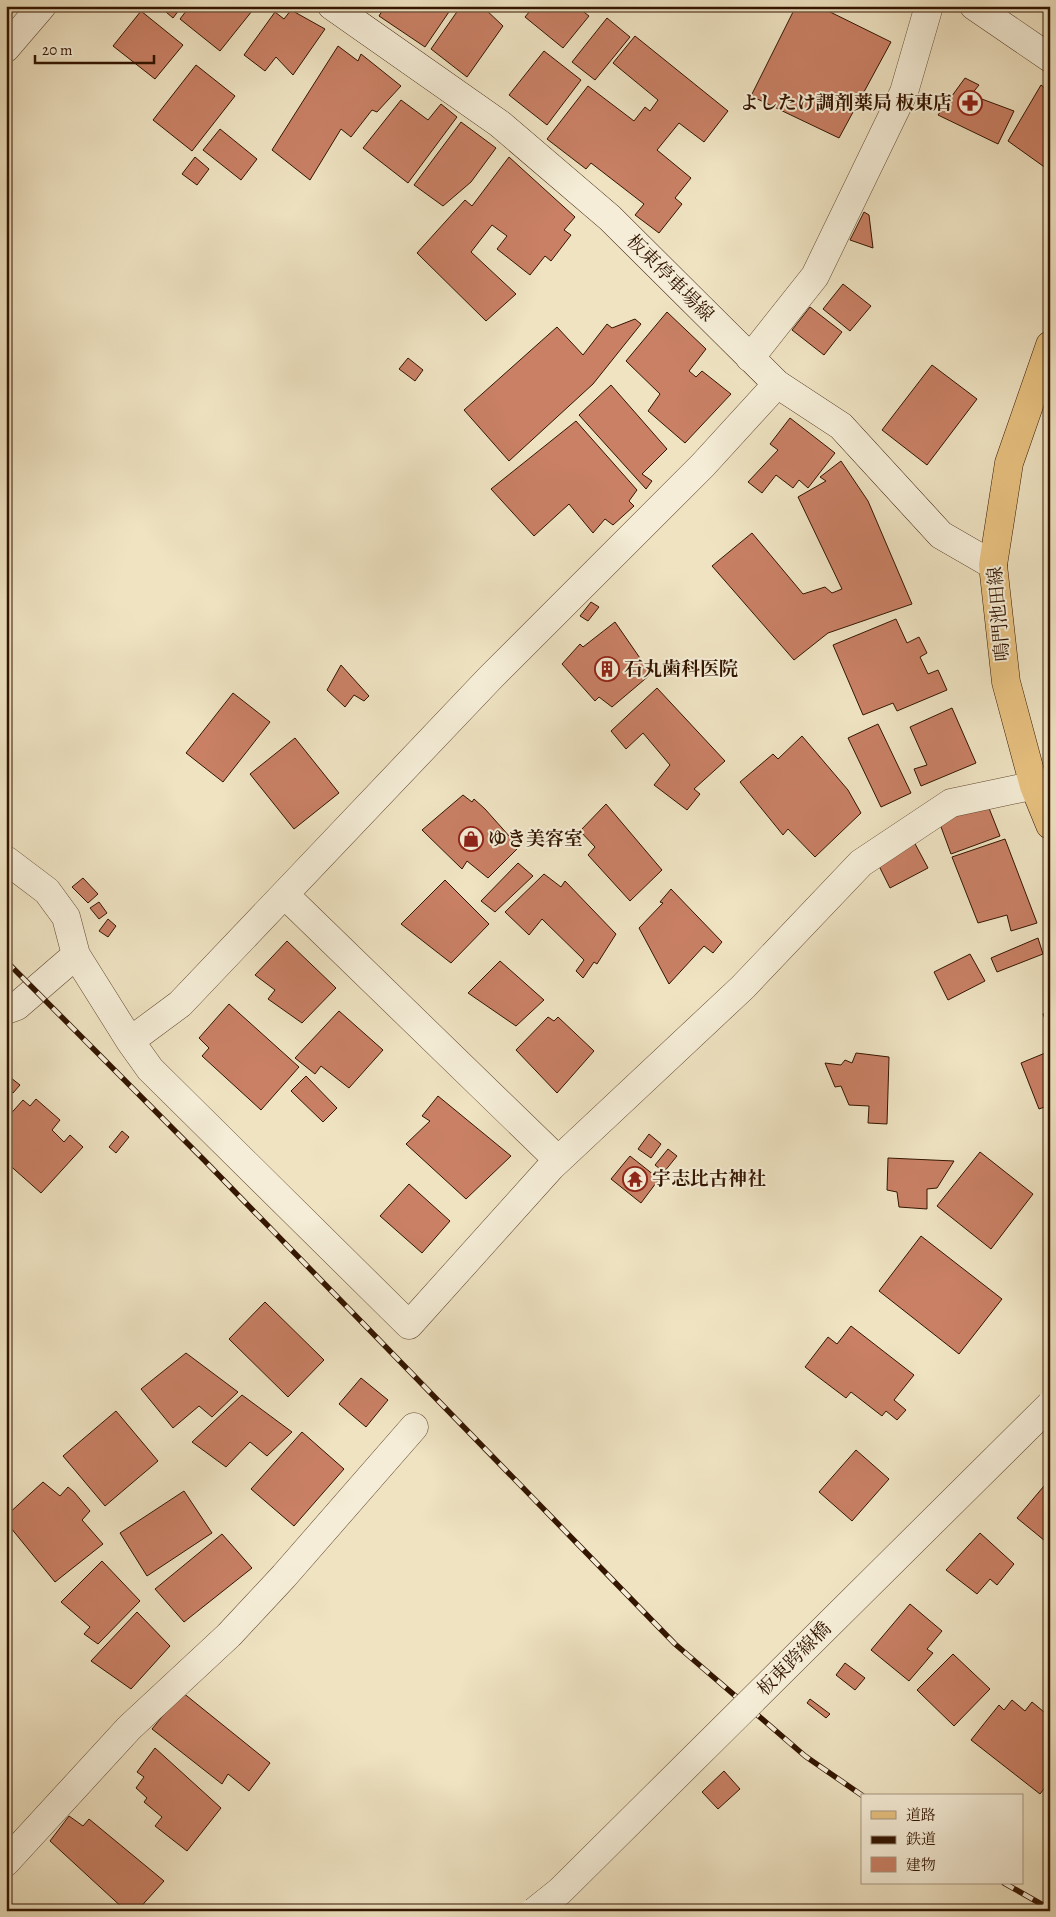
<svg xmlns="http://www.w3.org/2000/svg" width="1056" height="1917" viewBox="0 0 1056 1917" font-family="Alegreya,'Noto Serif JP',serif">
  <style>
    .building { fill: #c98065; stroke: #331500 }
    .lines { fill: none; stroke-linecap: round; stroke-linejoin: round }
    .minor-casing { stroke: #624830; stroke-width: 29 }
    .secondary-casing { stroke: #331500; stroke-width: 29 }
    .primary-casing { stroke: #331500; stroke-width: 29 }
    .minor { stroke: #f5edd7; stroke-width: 28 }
    .secondary { stroke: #f5edd7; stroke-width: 28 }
    .primary { stroke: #e8c281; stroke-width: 28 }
    .rail-casing { stroke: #331500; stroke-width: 5.5 }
    .rail { stroke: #f5edd7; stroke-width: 4; stroke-dasharray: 11; stroke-linecap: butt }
    .tertiary-bridge-casing { stroke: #624830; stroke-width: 29; stroke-linecap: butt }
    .tertiary-bridge { stroke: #f5edd7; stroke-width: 28 }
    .labels { text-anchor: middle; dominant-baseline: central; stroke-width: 4; stroke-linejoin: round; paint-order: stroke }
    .poi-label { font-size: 19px; font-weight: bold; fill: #331500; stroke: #f5edd7; text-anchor: start }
    .street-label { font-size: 19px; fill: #331500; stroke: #f5edd7 }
  </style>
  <rect width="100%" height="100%" fill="#efe3c2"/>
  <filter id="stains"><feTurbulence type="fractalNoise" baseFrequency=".004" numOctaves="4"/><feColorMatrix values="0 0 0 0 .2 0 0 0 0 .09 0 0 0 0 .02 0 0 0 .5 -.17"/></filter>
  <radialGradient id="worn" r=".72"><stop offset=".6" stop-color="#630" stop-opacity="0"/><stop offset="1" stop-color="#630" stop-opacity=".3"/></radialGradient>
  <!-- building -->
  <path class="building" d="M159,6H182L173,18Z
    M190,6H256L220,51L180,19Z
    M385,6H453L425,47L379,16Z
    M461,6H482L503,26L467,77L431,49Z
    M534,6H576L589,16L563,48L525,17Z
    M796,6H818L891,42L839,138L751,96Z
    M291,10L325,29L293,75L276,57L265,71L244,55L275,12L284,19Z
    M141,11L183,45L155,79L113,46Z
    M607,18L630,37L595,80L572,62Z
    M635,36L728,111L704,142L679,123L657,150L691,178L675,198L682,204L659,233L635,215L644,204L591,163L586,169L547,139L588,86L634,121L645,107L650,111L658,100L613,63Z
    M338,46L358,61L361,54L401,86L377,112L372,110L351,137L341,129L310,180L272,150Z
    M544,51L581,80L547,125L509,95Z
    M196,65L235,96L192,151L153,120Z
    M965,78L979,85L971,95L1014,111L998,144L938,115Z
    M1041,85L1050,92V171L1008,141Z
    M401,100L428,120L441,104L457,117L408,183L363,148Z
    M461,122L496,148L471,182L443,206L414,185Z
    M220,129L257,159L241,180L203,150Z
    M195,157L209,169L197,185L182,174Z
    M509,157L575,217L564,230L571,235L551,261L545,256L530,275L497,249L507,236L492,225L471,252L516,294L486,321L417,253L465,200L472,206Z
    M864,212L869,215L873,248L850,240Z
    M843,284L871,306L850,331L823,309Z
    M810,307L842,332L824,355L792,330Z
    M667,312L706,349L689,371L696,377L702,371L731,394L685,443L648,411L660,394L626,361Z
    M635,319L641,324L593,384L509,461L464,410L557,327L583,355L607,324L612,328Z
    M408,358L423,370L415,381L399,369Z
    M932,365L977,399L927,465L882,430Z
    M611,385L667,449L642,474L652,481L646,489L579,415Z
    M790,418L835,453L808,488L799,480L793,488L776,475L762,493L748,482L778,450L770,444Z
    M576,421L637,490L629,501L634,506L613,525L605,519L593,533L569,504L534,536L491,489Z
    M841,461L868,501L912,604L828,633L794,660L712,566L752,533L803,594L825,587L832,593L842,589L798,497L826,481L820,477Z
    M591,602L599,607L588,621L580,616Z
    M896,619L907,643L919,637L927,653L920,657L928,674L938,670L947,690L897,711L893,703L863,715L833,645Z
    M615,622L651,674L612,707L599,697L595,701L562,664L580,644L583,647Z
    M341,665L369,696L364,701L354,695L345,707L327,690Z
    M657,688L725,761L694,789L700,794L687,810L654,785L670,765L643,733L626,749L611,731Z
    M233,693L270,722L223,782L186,753Z
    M952,708L976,763L921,786L914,769L927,765L910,727Z
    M878,724L911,793L881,807L848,738Z
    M802,736L848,790L861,813L815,857L788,829L783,835L740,782L773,754L778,759Z
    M295,738L339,793L294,829L250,774Z
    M463,795L472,802L474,799L485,809L519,847L488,878L467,861L462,869L422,830Z
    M985,798L1000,836L951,854L937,816Z
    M606,804L662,870L630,901L588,855L595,847L580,831Z
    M1005,839L1037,923L1011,931L1007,915L978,923L952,857Z
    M913,840L928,868L890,888L876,860Z
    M518,863L533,876L495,912L481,901Z
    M544,874L561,887L565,881L616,934L597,964L594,962L583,978L576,971L584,960L542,919L529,935L505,912Z
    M83,878L98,894L88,903L72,887Z
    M445,880L489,924L451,963L401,924Z
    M671,889L722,942L713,953L704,946L669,984L639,928L663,903L660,902Z
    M99,902L107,913L99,919L90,908Z
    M108,919L116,926L108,937L99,931Z
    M1038,938L1043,954L997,972L991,958Z
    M287,941L336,988L302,1023L268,999L275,990L255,975Z
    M970,954L985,981L948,1000L934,972Z
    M500,961L544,1000L516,1026L468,993Z
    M229,1004L299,1067L261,1110L202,1056L209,1048L199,1038Z
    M339,1011L383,1050L349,1088L321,1066L315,1074L295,1058Z
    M1050,1011V1033L1043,1014Z
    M548,1017L554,1021L558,1017L594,1051L557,1093L516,1050Z
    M1050,1051V1105L1039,1109L1021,1063Z
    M856,1053L889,1057L887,1124L868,1123L869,1106L849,1105L841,1086L835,1087L825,1063L841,1065L845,1060L852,1063Z
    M6,1074L20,1085L13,1093L6,1088Z
    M306,1076L337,1108L323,1122L291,1091Z
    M438,1096L511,1156L466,1199L406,1144L430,1121L422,1116Z
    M36,1099L60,1120L52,1130L64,1142L70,1135L83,1147L41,1193L6,1162V1119L23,1100L30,1106Z
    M122,1131L129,1137L116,1153L109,1147Z
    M649,1134L661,1144L651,1158L638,1149Z
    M668,1149L677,1156L664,1172L655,1165Z
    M980,1152L1033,1194L991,1249L937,1206Z
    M630,1156L659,1179L641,1203L611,1179Z
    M888,1158L954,1161L937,1188L927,1189V1209L899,1207L897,1192L887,1190Z
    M409,1184L450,1221L422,1253L380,1216Z
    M921,1236L1002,1299L959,1354L879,1291Z
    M265,1302L324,1360L288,1397L229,1339Z
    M851,1326L914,1375L894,1400L906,1410L897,1420L886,1411L882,1416L851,1392L846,1398L805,1367L828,1337L837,1344Z
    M186,1353L238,1392L212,1417L199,1406L173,1428L141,1389Z
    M361,1378L388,1400L366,1427L339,1404Z
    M242,1395L292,1432L267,1456L250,1442L226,1467L192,1442Z
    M116,1411L158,1461L105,1506L63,1456Z
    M302,1432L344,1469L294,1526L251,1489Z
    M856,1450L889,1479L852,1521L819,1492Z
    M43,1482L60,1496L68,1487L74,1492L90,1511L82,1520L103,1544L55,1582L6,1522V1516Z
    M1044,1486L1050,1490V1545L1017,1518Z
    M184,1491L212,1533L147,1576L120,1533Z
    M980,1533L1014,1564L997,1585L990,1579L977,1594L946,1570Z
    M222,1534L252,1568L184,1622L155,1589Z
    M102,1561L140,1601L98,1644L84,1634L90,1627L61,1602Z
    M910,1604L942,1631L927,1649L933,1653L909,1681L871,1650Z
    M137,1612L170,1646L131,1689L91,1661Z
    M953,1654L990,1689L954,1726L917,1690Z
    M845,1663L865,1678L855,1690L836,1675Z
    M182,1692L270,1763L249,1791L228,1774L222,1784L152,1729Z
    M810,1699L830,1714L826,1718L807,1703Z
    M1012,1700L1025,1711L1032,1702L1050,1717V1781L1040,1794L971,1740L999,1705L1004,1710Z
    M155,1748L221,1808L187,1851L155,1826L162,1817L144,1802L147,1798L136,1788L144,1777L137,1772Z
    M724,1771L740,1789L718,1809L702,1792Z
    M69,1816L83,1826L89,1819L164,1881L137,1911H126L50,1841Z"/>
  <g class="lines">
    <defs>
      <path id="minor" d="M974,6L1050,58
        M6,48L42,6
        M750,358L815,276L904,92L929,6
        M6,860L47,891L66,917L76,955L130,1041L180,1004L490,678L703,465L777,384
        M285,895L558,1160
        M6,1010L17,1006L76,955
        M130,1041L150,1069L409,1325L551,1167L743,987L861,863L951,803L1050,782
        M6,1862L129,1728L229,1635L284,1576L414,1427"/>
      <path id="secondary" d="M332,6L500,124L610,218L777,384L841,426L941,535L993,565"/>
      <path id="primary" d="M1050,345L1009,463L993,565L1006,682L1034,786L1050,825"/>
    </defs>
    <!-- minor casing -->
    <use href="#minor" class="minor-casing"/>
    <!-- secondary casing -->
    <use href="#secondary" class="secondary-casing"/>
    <!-- primary casing -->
    <use href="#primary" class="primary-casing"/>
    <!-- minor -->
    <use href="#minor" class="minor"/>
    <!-- secondary -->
    <use href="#secondary" class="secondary"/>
    <!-- primary -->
    <use href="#primary" class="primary"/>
    <defs>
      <path id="rail" d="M6,961L204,1160L675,1644L805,1756L863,1796
        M1004,1883L1050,1909"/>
    </defs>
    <!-- rail casing -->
    <use href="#rail" class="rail-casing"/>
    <!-- rail -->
    <use href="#rail" class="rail"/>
    <defs>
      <path id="tertiary-bridge" d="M535,1911L560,1891L1050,1405"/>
    </defs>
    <!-- tertiary-bridge casing -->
    <use href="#tertiary-bridge" class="tertiary-bridge-casing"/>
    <!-- tertiary-bridge -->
    <use href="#tertiary-bridge" class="tertiary-bridge"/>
  </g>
  <!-- icons -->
  <defs>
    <symbol id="pharmacy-ring" viewBox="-11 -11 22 22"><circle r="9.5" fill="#f5edd7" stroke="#8f2418" stroke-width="1.5"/><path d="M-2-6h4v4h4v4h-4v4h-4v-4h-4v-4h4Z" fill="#8f2418"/></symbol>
    <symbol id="building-ring" viewBox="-11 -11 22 22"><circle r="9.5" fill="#f5edd7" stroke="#8f2418" stroke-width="1.5"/><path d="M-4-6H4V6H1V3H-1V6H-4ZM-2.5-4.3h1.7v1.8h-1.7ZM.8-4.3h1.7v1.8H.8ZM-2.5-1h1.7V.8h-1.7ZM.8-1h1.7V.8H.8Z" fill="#8f2418"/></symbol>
    <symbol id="shop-ring" viewBox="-11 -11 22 22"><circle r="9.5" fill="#f5edd7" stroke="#8f2418" stroke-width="1.5"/><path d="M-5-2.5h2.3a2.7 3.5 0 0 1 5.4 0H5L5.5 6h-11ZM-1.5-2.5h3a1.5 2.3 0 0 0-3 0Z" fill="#8f2418"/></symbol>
    <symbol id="temple-ring" viewBox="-11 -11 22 22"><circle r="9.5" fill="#f5edd7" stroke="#8f2418" stroke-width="1.5"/><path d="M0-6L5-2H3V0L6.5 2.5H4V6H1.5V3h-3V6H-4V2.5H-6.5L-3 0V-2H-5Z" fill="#8f2418"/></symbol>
  </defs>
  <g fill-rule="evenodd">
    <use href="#pharmacy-ring" x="956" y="89" width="28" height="28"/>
    <use href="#building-ring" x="593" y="655" width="28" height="28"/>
    <use href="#shop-ring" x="457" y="825" width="28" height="28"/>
    <use href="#temple-ring" x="621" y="1165" width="28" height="28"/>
  </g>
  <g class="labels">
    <!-- poi labels -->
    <g class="poi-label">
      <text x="952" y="103" text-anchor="end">よしたけ調剤薬局 板東店</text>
      <text x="624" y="669">石丸歯科医院</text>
      <text x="488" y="839">ゆき美容室</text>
      <text x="652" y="1179">宇志比古神社</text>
    </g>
    <!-- street labels -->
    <g class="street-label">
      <text transform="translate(670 278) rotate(45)">板東停車場線</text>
      <text transform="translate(999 614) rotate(-95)">鳴門池田線</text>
      <text transform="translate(794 1659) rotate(-45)">板東跨線橋</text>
    </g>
  </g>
  <!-- margin -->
  <rect width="1056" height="1917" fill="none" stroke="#efe3c2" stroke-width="25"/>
  <rect x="8" y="8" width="1041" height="1902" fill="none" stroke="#331500" stroke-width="2.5"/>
  <rect x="12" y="12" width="1031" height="1892" fill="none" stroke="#331500"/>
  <!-- legend -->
  <rect x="861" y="1794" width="162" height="90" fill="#f5edd7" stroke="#a79781"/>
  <rect x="871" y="1811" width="25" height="8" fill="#e8c281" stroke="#a79781"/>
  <text x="906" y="1820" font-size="15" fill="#331500">道路</text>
  <rect x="871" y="1836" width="25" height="8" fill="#331500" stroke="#a79781"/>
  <text x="906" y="1844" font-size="15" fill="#331500">鉄道</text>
  <rect x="871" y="1857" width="25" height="15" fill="#c98065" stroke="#a79781"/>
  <text x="906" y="1870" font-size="15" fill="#331500">建物</text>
  <!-- scale -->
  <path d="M35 55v8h119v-8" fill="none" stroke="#331500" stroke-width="2.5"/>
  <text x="42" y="55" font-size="15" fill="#331500" stroke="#f5edd7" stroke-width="4" paint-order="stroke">20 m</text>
  <rect width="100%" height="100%" filter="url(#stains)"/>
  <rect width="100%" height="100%" fill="url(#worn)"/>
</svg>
